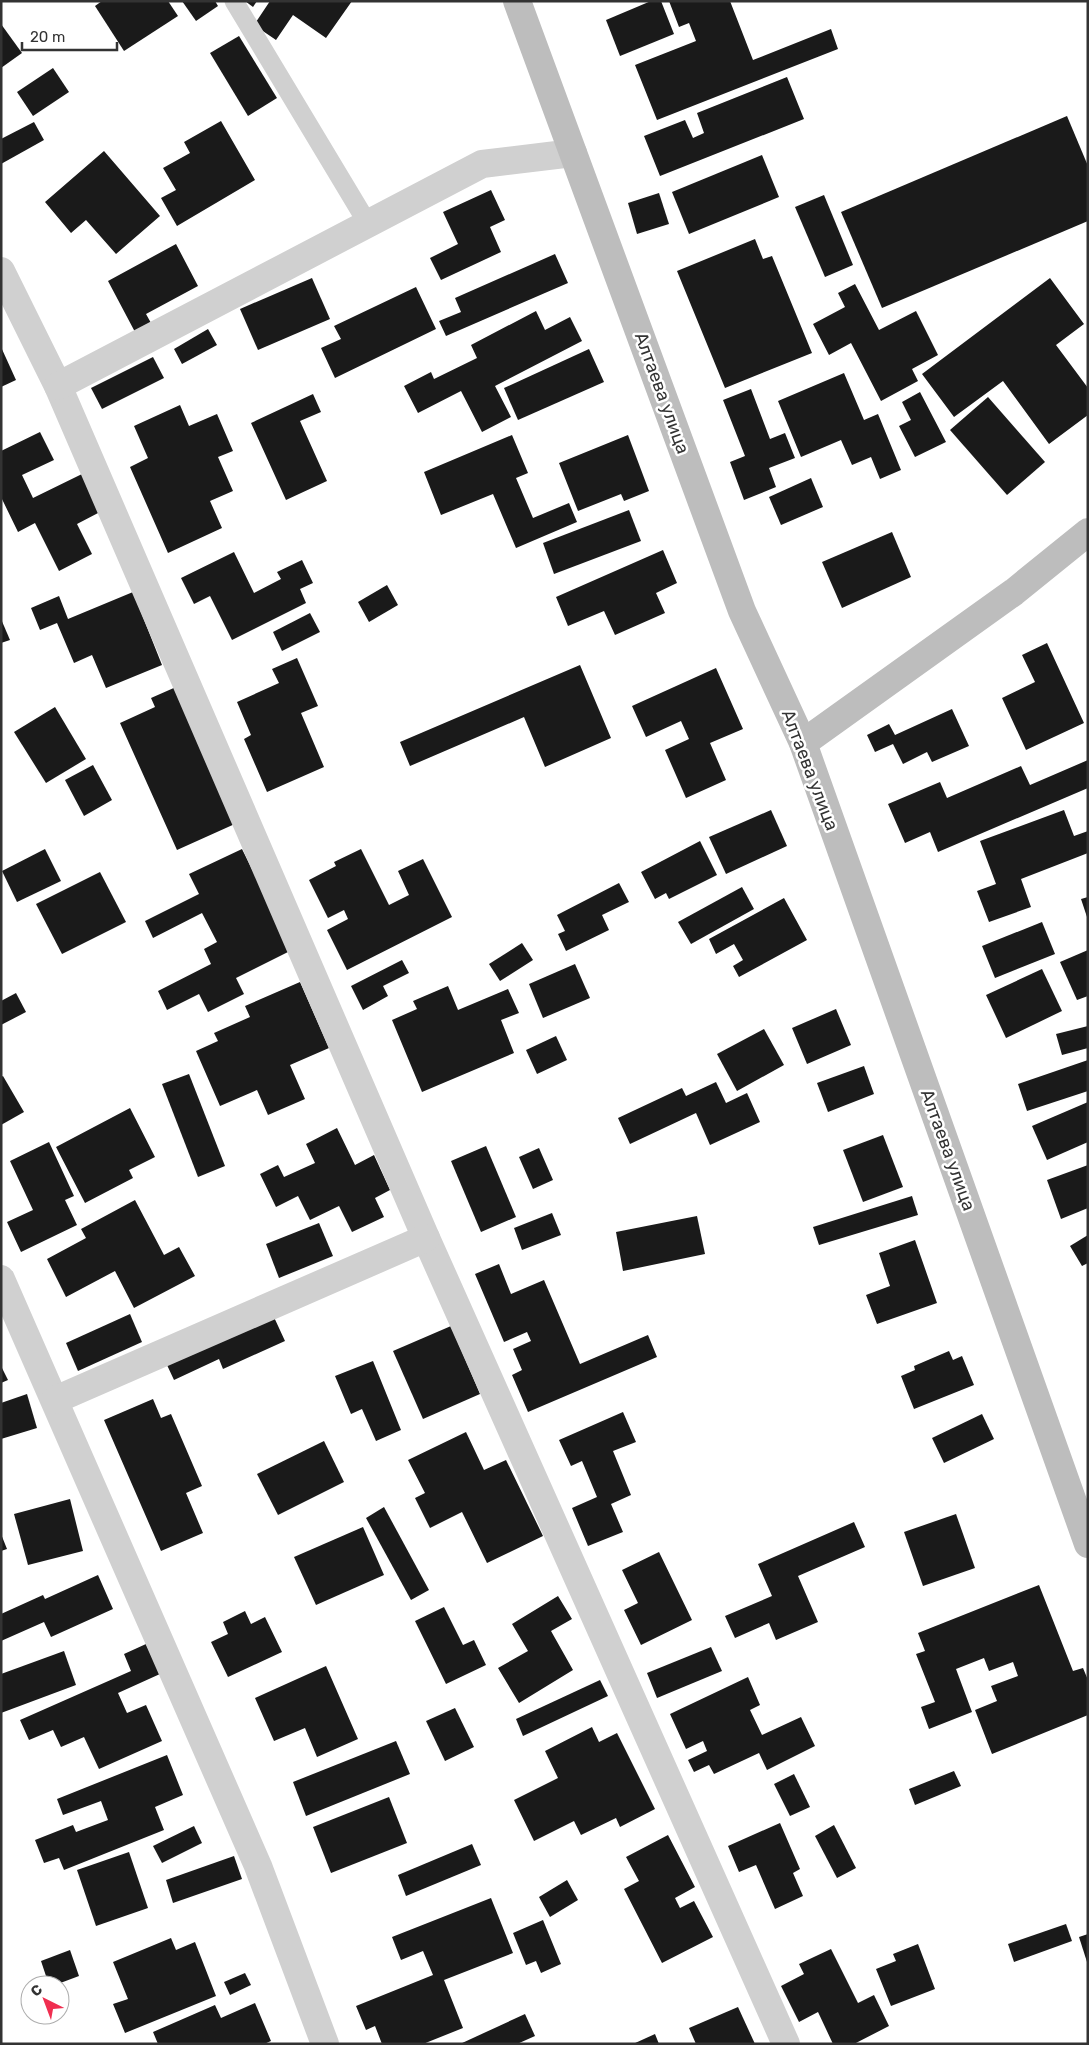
<svg xmlns="http://www.w3.org/2000/svg" width="1089" height="2045" viewBox="0 0 1089 2045" font-family="Rubik,sans-serif">
  <style>
    .building { fill: #1a1a1a }
    .lines { fill: none; stroke-linecap: round; stroke-linejoin: round }
    .lane { stroke: #d0d0d0; stroke-width: 19 }
    .street { stroke: #d0d0d0; stroke-width: 28 }
    .secondary { stroke: #bdbdbd; stroke-width: 28 }
    .labels { text-anchor: middle; dominant-baseline: central; stroke-width: 5; stroke-linejoin: round; paint-order: stroke }
    .street-label { font-size: 18px; fill: #333; stroke: #fff }
  </style>
  <rect width="100%" height="100%" fill="#fff"/>
  <!-- building -->
  <g class="building">
    <polygon points="102,1 168,1 178,16 124,51 95,6"/>
    <polygon points="182,1 215,1 218,6 196,21"/>
    <polygon points="245,1 257,1 253,7"/>
    <polygon points="270,1 352,1 326,38 293,15 276,40 254,25"/>
    <polygon points="651,1 661,1 674,34 620,56 606,20"/>
    <polygon points="669,1 730,1 753,60 831,29 838,49 657,120 635,65 696,41 689,23 679,27"/>
    <polygon points="1,24 22,53 1,68"/>
    <polygon points="239,36 277,98 248,116 210,53"/>
    <polygon points="53,68 69,92 33,116 17,92"/>
    <polygon points="787,77 804,119 660,176 644,136 685,120 693,138 704,133 697,113"/>
    <polygon points="1067,116 1088,166 1088,221 882,308 841,212"/>
    <polygon points="221,121 255,180 177,226 161,198 176,190 163,168 190,153 184,142"/>
    <polygon points="34,122 44,140 1,164 1,139"/>
    <polygon points="104,151 160,216 116,254 86,220 71,233 45,202"/>
    <polygon points="762,155 779,197 689,234 672,192"/>
    <polygon points="491,190 505,220 490,227 501,252 441,280 430,258 458,244 443,212"/>
    <polygon points="659,193 669,224 637,234 628,203"/>
    <polygon points="824,195 853,265 825,277 795,207"/>
    <polygon points="755,239 763,259 772,256 812,353 725,388 677,271"/>
    <polygon points="176,244 198,286 146,314 151,323 135,332 108,281"/>
    <polygon points="555,254 568,283 446,336 439,321 461,312 455,298"/>
    <polygon points="312,278 330,319 258,350 240,309"/>
    <polygon points="1050,278 1084,324 1056,345 1088,388 1088,415 1049,444 1003,381 954,417 922,374"/>
    <polygon points="855,284 879,330 916,311 938,355 912,369 918,381 881,401 851,343 829,355 813,324 845,307 838,293"/>
    <polygon points="416,287 436,329 335,378 321,348 341,339 334,326"/>
    <polygon points="536,311 545,330 570,317 582,341 495,386 511,417 482,432 461,391 418,413 404,386 431,372 434,379 477,358 471,345"/>
    <polygon points="208,329 217,345 182,364 174,349"/>
    <polygon points="1,347 16,380 1,387"/>
    <polygon points="589,349 604,382 518,420 504,388"/>
    <polygon points="153,357 164,378 102,409 91,388"/>
    <polygon points="844,373 864,420 878,414 901,470 880,479 871,457 852,465 841,440 801,457 778,401"/>
    <polygon points="751,389 770,439 785,433 795,458 769,468 776,487 744,500 730,462 745,456 723,400"/>
    <polygon points="920,392 946,442 915,457 899,426 911,420 902,402"/>
    <polygon points="313,394 321,412 300,421 327,481 286,500 251,423"/>
    <polygon points="988,397 1045,462 1007,495 950,430"/>
    <polygon points="180,405 189,426 217,414 233,451 218,457 233,491 210,501 222,528 168,553 130,467 148,458 134,426"/>
    <polygon points="40,432 54,460 22,475 33,498 82,474 100,512 77,524 92,554 59,571 35,523 18,532 1,497 1,451"/>
    <polygon points="512,435 528,473 516,478 533,518 569,503 577,522 516,548 493,494 441,515 424,472"/>
    <polygon points="628,435 649,491 624,501 621,494 578,511 559,463"/>
    <polygon points="811,478 823,507 781,525 769,497"/>
    <polygon points="629,510 641,541 554,574 543,543"/>
    <polygon points="892,532 911,577 842,608 822,562"/>
    <polygon points="663,550 677,583 656,593 665,613 615,635 604,611 568,626 556,597"/>
    <polygon points="234,552 254,593 281,579 277,572 302,560 313,583 300,589 306,603 232,640 210,596 194,604 181,578"/>
    <polygon points="387,585 398,605 369,622 358,602"/>
    <polygon points="133,592 162,665 106,688 92,655 74,663 57,623 40,630 31,608 59,596 68,619"/>
    <polygon points="310,613 320,632 282,651 273,632"/>
    <polygon points="1,619 10,640 1,643"/>
    <polygon points="1047,643 1084,723 1026,750 1002,698 1035,682 1022,655"/>
    <polygon points="297,658 318,706 301,713 324,767 267,792 244,739 251,735 237,702 279,683 272,669"/>
    <polygon points="580,665 611,738 545,767 524,717 410,766 400,742"/>
    <polygon points="716,668 743,729 710,743 726,780 686,798 665,750 689,739 681,721 646,737 632,706"/>
    <polygon points="176,687 237,823 177,850 120,723 155,707 151,698"/>
    <polygon points="55,707 86,759 46,783 14,732"/>
    <polygon points="952,709 969,746 932,762 927,752 903,764 893,744 875,752 867,735 889,724 895,735"/>
    <polygon points="1088,760 1088,788 938,852 930,832 905,843 888,804 940,782 947,798 1021,766 1030,785"/>
    <polygon points="93,765 112,800 84,816 65,780"/>
    <polygon points="771,810 787,846 726,874 709,837"/>
    <polygon points="1064,810 1074,836 1088,831 1088,853 1021,879 1031,907 989,922 977,891 996,884 980,841"/>
    <polygon points="700,841 717,875 669,899 666,893 655,899 641,872"/>
    <polygon points="45,849 61,881 17,902 2,871"/>
    <polygon points="242,849 292,950 236,978 244,994 208,1012 199,994 167,1010 158,991 211,964 204,949 217,942 202,913 153,938 145,921 199,894 189,874"/>
    <polygon points="361,849 389,905 409,895 398,871 423,859 452,917 347,970 327,930 348,919 344,910 328,918 309,880 336,866 334,862"/>
    <polygon points="100,872 126,922 62,954 36,904"/>
    <polygon points="619,883 629,902 602,915 609,930 566,951 558,934 565,931 557,915"/>
    <polygon points="742,887 754,909 691,944 678,922"/>
    <polygon points="1088,897 1088,917 1087,917 1081,899"/>
    <polygon points="784,898 807,940 739,977 733,966 743,960 734,944 716,954 709,939"/>
    <polygon points="1042,922 1055,954 995,978 982,946"/>
    <polygon points="522,943 533,960 500,981 489,964"/>
    <polygon points="1088,950 1088,996 1077,1000 1060,962"/>
    <polygon points="402,960 409,973 383,986 388,996 363,1010 351,986"/>
    <polygon points="575,964 590,998 543,1018 529,984"/>
    <polygon points="1042,969 1062,1011 1006,1038 986,995"/>
    <polygon points="300,982 329,1048 290,1065 305,1099 268,1115 257,1090 220,1106 196,1051 218,1041 214,1033 250,1017 245,1006"/>
    <polygon points="448,986 458,1010 508,989 519,1013 501,1020 514,1053 422,1092 392,1020 417,1009 413,1001"/>
    <polygon points="16,993 26,1012 1,1025 1,1001"/>
    <polygon points="836,1009 851,1045 807,1064 792,1028"/>
    <polygon points="1088,1026 1088,1048 1062,1055 1056,1034"/>
    <polygon points="764,1029 784,1065 737,1091 717,1054"/>
    <polygon points="556,1036 567,1060 537,1074 526,1050"/>
    <polygon points="1088,1060 1088,1091 1027,1111 1018,1084"/>
    <polygon points="864,1066 874,1094 828,1112 817,1083"/>
    <polygon points="189,1074 225,1166 198,1177 162,1084"/>
    <polygon points="3,1076 24,1112 1,1125 1,1077"/>
    <polygon points="716,1082 726,1103 747,1093 760,1122 710,1145 696,1113 630,1144 618,1118 682,1088 686,1096"/>
    <polygon points="1088,1102 1088,1142 1047,1160 1032,1126"/>
    <polygon points="130,1108 155,1157 129,1170 133,1178 85,1203 56,1147"/>
    <polygon points="337,1128 355,1165 374,1155 390,1190 375,1198 384,1217 352,1232 339,1206 310,1220 298,1196 276,1207 260,1174 278,1165 284,1177 315,1163 306,1144"/>
    <polygon points="883,1135 903,1187 863,1202 843,1150"/>
    <polygon points="49,1142 74,1196 65,1200 77,1225 21,1252 7,1222 33,1210 10,1161"/>
    <polygon points="486,1146 516,1217 481,1232 451,1161"/>
    <polygon points="539,1148 553,1180 533,1189 519,1157"/>
    <polygon points="1088,1165 1088,1208 1061,1219 1047,1180"/>
    <polygon points="912,1196 918,1215 819,1245 813,1227"/>
    <polygon points="135,1200 164,1255 179,1247 195,1276 134,1308 115,1271 66,1297 47,1259 86,1238 81,1229"/>
    <polygon points="552,1213 561,1235 522,1250 514,1228"/>
    <polygon points="697,1216 705,1254 623,1271 616,1232"/>
    <polygon points="319,1223 333,1256 279,1278 266,1244"/>
    <polygon points="1088,1235 1088,1263 1082,1266 1070,1246"/>
    <polygon points="915,1240 937,1303 877,1324 866,1295 890,1286 879,1253"/>
    <polygon points="499,1264 511,1294 544,1280 580,1364 648,1335 657,1357 528,1412 512,1375 522,1370 513,1349 531,1341 527,1332 504,1342 475,1274"/>
    <polygon points="130,1314 142,1342 78,1371 66,1343"/>
    <polygon points="273,1315 285,1341 223,1369 219,1359 174,1380 167,1365"/>
    <polygon points="451,1326 480,1394 423,1419 393,1351"/>
    <polygon points="949,1351 953,1360 962,1356 974,1385 914,1409 901,1376 915,1370 914,1366"/>
    <polygon points="373,1361 401,1430 376,1441 362,1409 351,1414 335,1376"/>
    <polygon points="1,1366 8,1380 1,1383"/>
    <polygon points="27,1394 37,1428 1,1439 1,1403"/>
    <polygon points="153,1399 161,1418 171,1414 202,1486 186,1493 203,1533 161,1551 104,1420"/>
    <polygon points="623,1412 636,1442 613,1451 631,1495 611,1504 623,1532 588,1546 572,1508 597,1497 582,1461 571,1466 559,1440"/>
    <polygon points="982,1414 994,1439 944,1463 932,1438"/>
    <polygon points="466,1432 484,1470 506,1460 543,1536 487,1563 462,1512 430,1528 415,1498 425,1493 408,1460"/>
    <polygon points="324,1441 344,1482 278,1515 257,1474"/>
    <polygon points="70,1499 83,1551 28,1565 14,1514"/>
    <polygon points="384,1507 429,1590 411,1600 366,1518"/>
    <polygon points="956,1514 975,1568 923,1586 904,1532"/>
    <polygon points="854,1522 865,1547 798,1576 818,1622 776,1640 769,1623 735,1638 725,1616 772,1596 758,1564"/>
    <polygon points="363,1527 384,1575 316,1605 294,1557"/>
    <polygon points="1,1534 7,1549 1,1551"/>
    <polygon points="659,1552 692,1620 641,1645 624,1610 638,1603 622,1570"/>
    <polygon points="98,1575 113,1609 51,1637 44,1622 1,1641 1,1614 43,1595 45,1599"/>
    <polygon points="1039,1585 1073,1671 1083,1668 1088,1680 1088,1715 992,1754 975,1710 997,1701 991,1686 1018,1676 1013,1662 989,1671 984,1658 956,1669 972,1712 929,1729 921,1707 935,1702 916,1654 925,1651 918,1633"/>
    <polygon points="558,1596 572,1619 551,1631 573,1670 519,1703 498,1668 528,1651 512,1624"/>
    <polygon points="444,1607 463,1645 474,1640 486,1665 446,1684 415,1621"/>
    <polygon points="245,1611 251,1624 265,1617 282,1652 228,1677 211,1642 228,1634 223,1622"/>
    <polygon points="146,1644 160,1674 118,1693 127,1713 146,1705 162,1741 99,1769 84,1737 61,1747 53,1730 29,1740 20,1720 131,1671 124,1654"/>
    <polygon points="711,1647 722,1671 657,1698 647,1673"/>
    <polygon points="64,1651 76,1685 1,1713 1,1674"/>
    <polygon points="326,1666 358,1739 317,1757 305,1728 274,1741 255,1698"/>
    <polygon points="748,1677 760,1705 750,1710 762,1735 801,1717 815,1746 767,1770 759,1753 714,1774 709,1765 694,1772 688,1760 707,1751 703,1741 686,1749 670,1714"/>
    <polygon points="600,1680 608,1696 523,1736 516,1719"/>
    <polygon points="455,1708 474,1747 445,1761 426,1721"/>
    <polygon points="592,1727 599,1742 617,1733 655,1809 620,1827 616,1818 581,1835 574,1821 534,1841 514,1800 558,1778 545,1751"/>
    <polygon points="396,1741 410,1774 306,1816 293,1782"/>
    <polygon points="167,1755 183,1795 155,1807 164,1830 64,1870 59,1858 44,1863 35,1840 73,1825 76,1832 108,1820 101,1801 63,1815 57,1799"/>
    <polygon points="954,1771 961,1786 915,1805 909,1789"/>
    <polygon points="794,1774 810,1807 790,1816 774,1784"/>
    <polygon points="389,1797 407,1843 331,1873 313,1827"/>
    <polygon points="780,1823 800,1869 793,1873 803,1896 775,1909 756,1865 739,1872 728,1846"/>
    <polygon points="834,1825 856,1868 837,1878 815,1836"/>
    <polygon points="194,1826 202,1843 162,1863 153,1846"/>
    <polygon points="668,1835 695,1887 675,1898 680,1908 694,1901 713,1937 662,1963 624,1889 639,1881 626,1857"/>
    <polygon points="472,1844 481,1865 406,1896 398,1875"/>
    <polygon points="129,1852 148,1908 96,1926 77,1870"/>
    <polygon points="234,1856 242,1879 173,1903 166,1880"/>
    <polygon points="567,1880 578,1900 550,1917 539,1897"/>
    <polygon points="491,1898 513,1953 444,1980 463,2028 423,2044 382,2044 375,2026 366,2030 356,2006 433,1975 423,1951 401,1960 392,1937"/>
    <polygon points="543,1920 561,1964 541,1973 536,1961 526,1965 513,1933"/>
    <polygon points="1066,1924 1072,1941 1014,1962 1008,1944"/>
    <polygon points="1088,1934 1088,1962 1087,1962 1079,1937"/>
    <polygon points="171,1938 176,1950 195,1942 216,1996 125,2033 113,2004 128,1999 113,1962"/>
    <polygon points="918,1944 935,1989 891,2006 876,1969 896,1961 893,1954"/>
    <polygon points="831,1949 858,2003 874,1995 889,2026 854,2044 833,2044 818,2012 799,2022 781,1986 804,1974 799,1964"/>
    <polygon points="70,1950 79,1976 55,1985 49,1985 41,1961"/>
    <polygon points="245,1973 251,1985 230,1995 224,1982"/>
    <polygon points="255,2003 271,2041 264,2044 158,2044 153,2032 215,2005 221,2018"/>
    <polygon points="738,2007 755,2044 696,2044 689,2028"/>
    <polygon points="525,2014 535,2036 517,2044 460,2044"/>
    <polygon points="655,2034 659,2044 633,2044"/>
  </g>
  <g class="lines">
    <!-- lane -->
    <polyline class="lane" points="234,1 368,224"/>
    <!-- street -->
    <g class="street">
      <polyline points="1,271 58,386 426,1238 786,2044"/>
      <polyline points="58,386 482,164 573,153"/>
      <polyline points="1,1279 258,1866 325,2044"/>
      <polyline points="55,1400 426,1238"/>
    </g>
    <!-- secondary -->
    <g class="secondary">
      <polyline points="517,1 742,611 803,743 1088,1544"/>
      <polyline points="803,743 1014,592 1088,532"/>
    </g>
  </g>
  <g class="labels">
    <!-- street labels -->
    <g class="street-label">
      <text transform="translate(662 393) rotate(70)">Алтаева улица</text>
      <text transform="translate(810 770) rotate(69)">Алтаева улица</text>
      <text transform="translate(948 1150) rotate(70)">Алтаева улица</text>
    </g>
  </g>
  <!-- border -->
  <rect width="1089" height="2045" fill="none" stroke="#333333" stroke-width="5"/>
  <!-- north arrow -->
  <g transform="translate(45 2000) rotate(318)"><circle r="24" fill="#ffffff" stroke="#adadad"/>
  <path d="M0-4L9 19L0 12L-9 19Z" fill="#f02e50"/>
  <text y="-8" font-size="14" font-weight="bold" text-anchor="middle" fill="#333333">С</text>
  </g>
  <!-- scale -->
  <path d="M22 42v8h95v-8" fill="none" stroke="#333333" stroke-width="2.5"/>
  <text x="30" y="42" font-size="15" fill="#333333" stroke="#ffffff" stroke-width="4" paint-order="stroke">20 m</text>
</svg>
